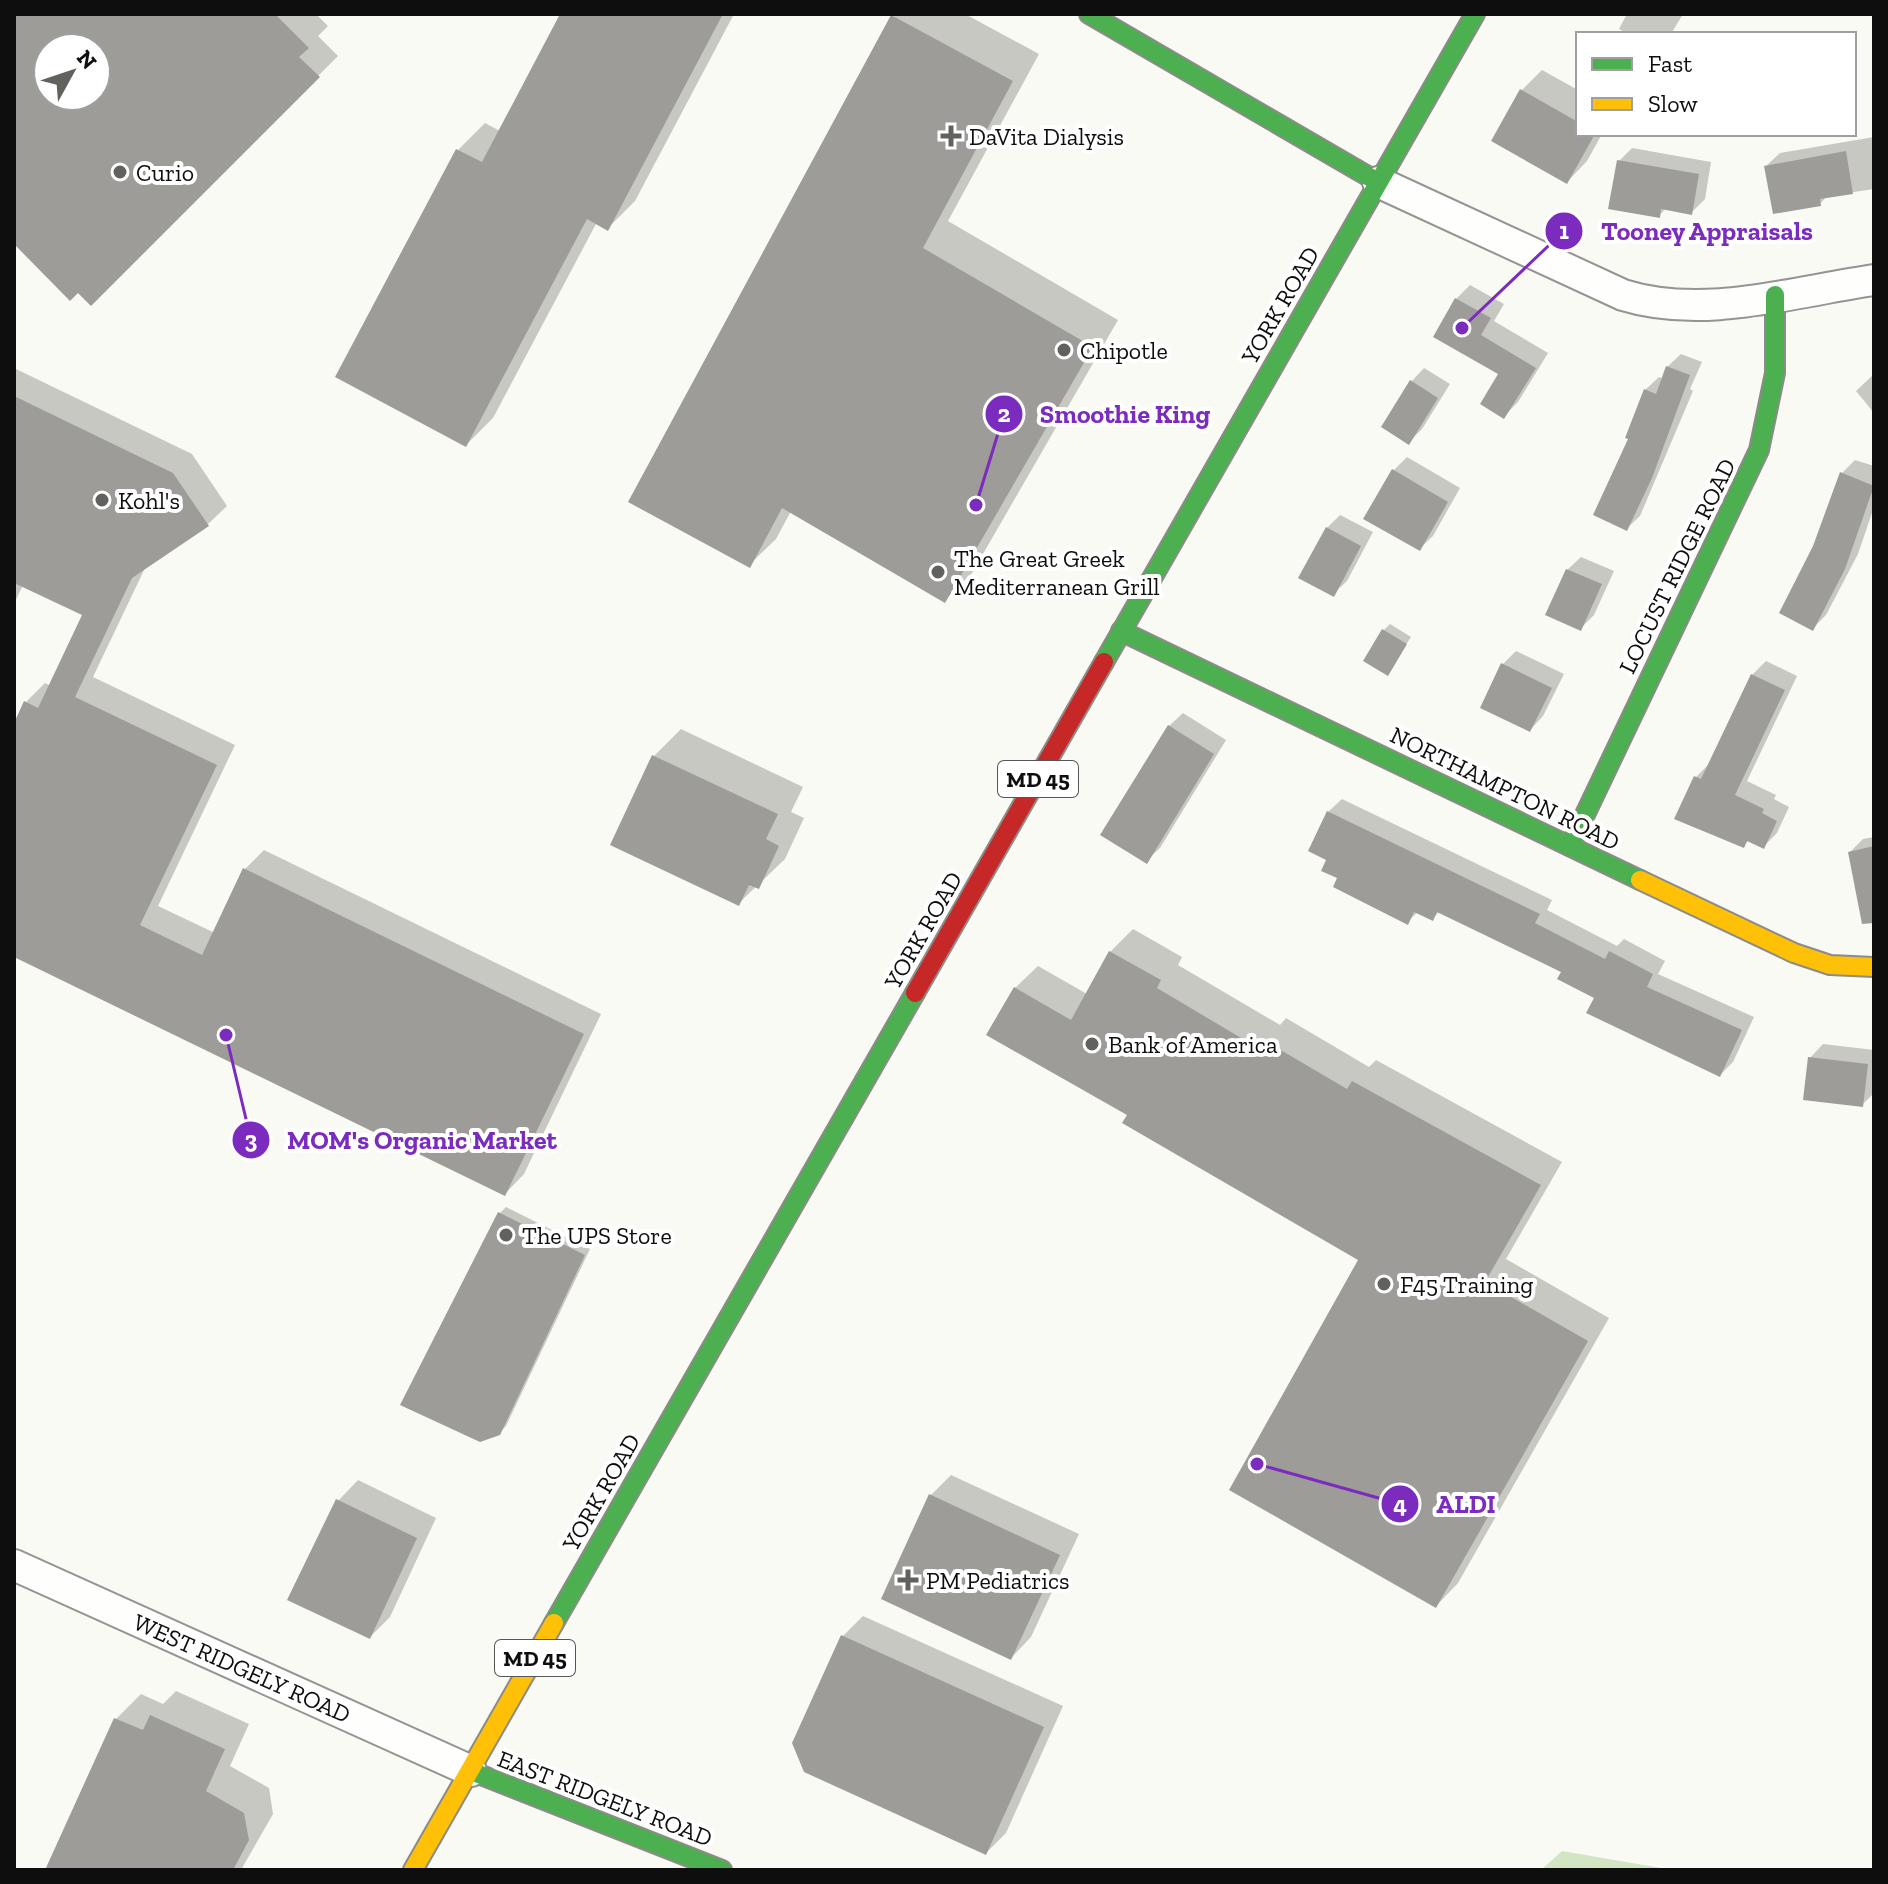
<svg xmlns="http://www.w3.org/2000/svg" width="1888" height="1884" viewBox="0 0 1888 1884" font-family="'Zilla Slab',serif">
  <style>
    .forest { fill: #d3e6c4 }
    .shadow { fill: #0003; fill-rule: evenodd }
    .building { fill: #9e9c99; fill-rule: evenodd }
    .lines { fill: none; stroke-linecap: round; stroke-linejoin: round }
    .street-casing { stroke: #949492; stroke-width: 34 }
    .fast-casing { stroke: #8b8b88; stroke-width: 22 }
    .slow-casing { stroke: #8b8b88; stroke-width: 22 }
    .jam-casing { stroke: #8b8b88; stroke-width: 22 }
    .street { stroke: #fefefd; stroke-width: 30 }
    .fast { stroke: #4caf50; stroke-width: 18 }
    .slow { stroke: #ffc107; stroke-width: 18 }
    .jam { stroke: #c62828; stroke-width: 18 }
    .poi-dot { fill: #61615e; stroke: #fff; stroke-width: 3 }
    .labels { text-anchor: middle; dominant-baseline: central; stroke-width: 8; stroke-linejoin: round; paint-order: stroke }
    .shield { fill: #fff; stroke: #565656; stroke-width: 2 }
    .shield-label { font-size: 22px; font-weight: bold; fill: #0e0e0e }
    .poi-label { font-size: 24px; fill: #0e0e0e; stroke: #fff; text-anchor: start }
    .street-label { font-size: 24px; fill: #0e0e0e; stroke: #fff }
    .leader { fill: none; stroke: #7b2cbf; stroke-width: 3 }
    .callout-dot { fill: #7b2cbf; stroke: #fff; stroke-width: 3 }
    .mark-label { font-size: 24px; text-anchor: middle; font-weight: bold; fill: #fff }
    .callout-label { font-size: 26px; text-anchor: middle; font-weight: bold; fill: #7b2cbf; stroke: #fff; stroke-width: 8; stroke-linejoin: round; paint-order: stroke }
  </style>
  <rect width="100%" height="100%" fill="#fafaf4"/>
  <!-- forest -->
  <polygon class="forest" points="1562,1851 1661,1868 1663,1870 1541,1870"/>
  <!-- shadow -->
  <g class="shadow">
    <path d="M14,14H316L328,26L318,36L338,56L91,303L17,244L14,247ZM48,48H96V96H48Z"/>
    <polygon points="562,14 734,14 635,201 608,228 597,222 493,418 466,445 338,377 458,150 485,123 500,131"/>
    <polygon points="895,14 965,14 1039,54 948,221 1118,320 972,573 945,600 791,511 776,539 749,565"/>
    <polygon points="1627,14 1683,14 1671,34 1628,34 1619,29"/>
    <polygon points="1542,70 1578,90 1578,134 1602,134 1587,161 1567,182 1494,140 1522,90"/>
    <polygon points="1874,137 1874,189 1827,196 1820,204 1766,166 1780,153"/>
    <polygon points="1632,148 1711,162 1705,199 1691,213 1666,208 1659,216 1619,161"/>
    <polygon points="1470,285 1504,304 1494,321 1548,353 1518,402 1504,416 1501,374 1456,299"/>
    <polygon points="1681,354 1702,362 1690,389 1693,391 1640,516 1626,529 1631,438 1645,390 1659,377 1663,379 1667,367"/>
    <polygon points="14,368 192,454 227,506 207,525 146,566 93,677 235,745 158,906 215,933 245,869 264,850 601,1014 524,1174 505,1194 14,953 14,728 26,702 45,683 51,686 84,615 23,585 14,604"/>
    <polygon points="1424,368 1450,384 1422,429 1409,442 1411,382"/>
    <polygon points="1874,374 1874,413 1856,391"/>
    <polygon points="1407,457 1460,488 1433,536 1419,549 1394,470"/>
    <polygon points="1855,460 1874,466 1874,507 1858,554 1826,615 1813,628 1815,547 1842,473"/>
    <polygon points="1340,515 1373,532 1347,581 1333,594 1327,528"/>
    <polygon points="1581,557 1614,571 1594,615 1581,628 1567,570"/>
    <polygon points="1390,624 1411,637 1387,673 1384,630"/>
    <polygon points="1516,651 1564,674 1543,716 1530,730 1503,664"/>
    <polygon points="1766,661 1797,676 1747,781 1776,795 1774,799 1789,807 1777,833 1763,847 1749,840 1743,846 1696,777 1709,764 1752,675"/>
    <polygon points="1183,713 1226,740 1160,848 1146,861 1169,726"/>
    <polygon points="681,729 803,787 791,812 804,818 785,859 739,903 654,756"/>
    <polygon points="1342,799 1552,900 1547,910 1617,946 1624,939 1665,961 1658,974 1754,1017 1733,1062 1720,1075 1563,971 1440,911 1432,919 1418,912 1407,922 1340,877 1329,859 1328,812"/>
    <polygon points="1874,837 1874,884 1850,852 1863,839"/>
    <polygon points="1133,929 1182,957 1178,965 1280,1025 1286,1018 1369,1067 1376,1060 1562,1162 1506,1259 1609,1318 1458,1583 1436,1606 1361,1260 1129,1114 1015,988 1038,966 1087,994 1110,952"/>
    <polygon points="1823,1044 1874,1050 1874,1093 1862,1105 1810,1058"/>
    <polygon points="506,1207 590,1249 506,1426 499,1433 500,1213"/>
    <polygon points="951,1475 1079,1534 1031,1637 1011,1658 931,1495"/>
    <polygon points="358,1480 436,1518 390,1617 370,1637 338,1501"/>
    <polygon points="863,1616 1063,1706 1006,1833 986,1853 795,1743 843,1636"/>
    <polygon points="176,1691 249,1724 230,1766 269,1788 273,1814 241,1870 58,1870 49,1866 116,1719 141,1694 163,1704"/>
  </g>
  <!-- building -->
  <g class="building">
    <path d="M14,14H275L309,48L299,57L320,77L91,306L78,293L70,301L14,244ZM48,48H96V96H48Z"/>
    <polygon points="560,14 723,14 608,231 587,219 466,447 335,377 456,149 482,162"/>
    <polygon points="891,15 1013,81 923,248 1093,347 945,603 782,508 750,568 628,502"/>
    <polygon points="1520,89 1578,122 1578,134 1595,134 1567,184 1491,141"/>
    <polygon points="1846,151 1853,194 1820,199 1821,206 1773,214 1764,166"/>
    <polygon points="1617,160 1699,174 1692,215 1661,209 1660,218 1608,209"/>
    <polygon points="1455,298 1491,318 1481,335 1536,368 1504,419 1480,404 1498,374 1433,337"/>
    <polygon points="1666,366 1690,375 1652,478 1627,531 1593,515 1628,439 1625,438 1644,389 1656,394"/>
    <polygon points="1410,380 1438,398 1409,445 1381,427"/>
    <polygon points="14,396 173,473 209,526 132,578 75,697 217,765 140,925 202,955 243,868 584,1034 505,1196 14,957 14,723 24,701 38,708 82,615 14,583"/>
    <polygon points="1392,469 1448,502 1420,551 1363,519"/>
    <polygon points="1840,472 1874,486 1845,569 1813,631 1779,613 1813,546"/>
    <polygon points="1326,527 1361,546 1334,597 1298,578"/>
    <polygon points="1566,569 1602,584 1581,631 1545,615"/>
    <polygon points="1382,629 1407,644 1388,676 1363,661"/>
    <polygon points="1501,663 1552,688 1530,732 1480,708"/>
    <polygon points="1751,674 1785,690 1735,795 1764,809 1762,813 1777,821 1764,849 1747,841 1744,848 1674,819 1694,776 1701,779"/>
    <polygon points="1168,725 1214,754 1147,864 1100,835"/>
    <polygon points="652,755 778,814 766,839 779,846 759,889 749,885 739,906 610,845"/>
    <polygon points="1327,811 1540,914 1535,923 1605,959 1609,951 1653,974 1647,987 1742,1030 1720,1077 1586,1013 1594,998 1557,979 1561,972 1437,912 1433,921 1414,912 1408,925 1333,887 1337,878 1321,871 1326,860 1308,851"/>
    <polygon points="1874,846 1874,923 1862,924 1848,852"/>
    <polygon points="1109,951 1161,980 1157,988 1258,1048 1262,1039 1347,1089 1352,1081 1541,1185 1485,1282 1588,1341 1436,1608 1229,1490 1358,1260 1122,1123 1127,1115 986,1035 1014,987 1071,1020"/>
    <polygon points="1808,1057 1868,1064 1863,1107 1803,1100"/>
    <polygon points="498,1212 585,1255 500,1435 480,1442 400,1405"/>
    <polygon points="929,1494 1060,1555 1011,1660 881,1599"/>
    <polygon points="336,1499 417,1538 370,1639 287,1600"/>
    <polygon points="841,1635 1044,1727 986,1855 804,1772 792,1743"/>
    <polygon points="150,1715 225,1749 206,1791 244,1813 249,1840 233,1870 45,1870 114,1718 143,1730"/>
  </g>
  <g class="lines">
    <defs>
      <g id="street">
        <path d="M1378,182L1623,295C1703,320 1792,292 1874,280"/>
        <polyline points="14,1565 471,1771"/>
      </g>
      <g id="fast">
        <polyline points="1089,14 1378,182"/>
        <polyline points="1121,631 1640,880"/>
        <polyline points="1104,662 1475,14"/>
        <polyline points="1570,846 1759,450 1775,373 1775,295"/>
        <polyline points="554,1623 915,993"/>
        <polyline points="471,1771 722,1870"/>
      </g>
      <g id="slow">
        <polyline points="1640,880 1794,953 1830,965 1874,967"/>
        <polyline points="413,1870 554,1623"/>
      </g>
      <polyline id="jam" points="915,993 1104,662"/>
    </defs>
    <!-- street casing -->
    <use href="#street" class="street-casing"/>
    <!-- fast casing -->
    <use href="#fast" class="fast-casing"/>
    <!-- slow casing -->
    <use href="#slow" class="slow-casing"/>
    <!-- jam casing -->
    <use href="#jam" class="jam-casing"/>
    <!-- street -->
    <use href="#street" class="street"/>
    <!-- fast -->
    <use href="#fast" class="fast"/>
    <!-- slow -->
    <use href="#slow" class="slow"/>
    <!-- jam -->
    <use href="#jam" class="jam"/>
  </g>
  <!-- markers -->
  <g class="poi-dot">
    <path d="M947 124h8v8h8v8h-8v8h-8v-8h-8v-8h8z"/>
    <circle cx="120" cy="172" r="8"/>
    <circle cx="1064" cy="350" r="8"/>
    <circle cx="102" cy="500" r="8"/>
    <circle cx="938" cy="572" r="8"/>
    <circle cx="1092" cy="1044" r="8"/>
    <circle cx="506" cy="1235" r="8"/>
    <circle cx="1384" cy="1284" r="8"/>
    <path d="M904 1568h8v8h8v8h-8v8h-8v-8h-8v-8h8z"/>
  </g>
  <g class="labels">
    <!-- shield labels -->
    <g class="shield">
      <rect x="998" y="761" width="80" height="36" rx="6"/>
      <rect x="495" y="1640" width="80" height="36" rx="6"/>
    </g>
    <g class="shield-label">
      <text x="1038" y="779">MD 45</text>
      <text x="535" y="1658">MD 45</text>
    </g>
    <!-- poi labels -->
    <g class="poi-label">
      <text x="969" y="136">DaVita Dialysis</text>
      <text x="136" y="172">Curio</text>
      <text x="1080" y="350">Chipotle</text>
      <text x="118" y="500">Kohl's</text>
      <text x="954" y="558">The Great Greek<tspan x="954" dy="28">Mediterranean Grill</tspan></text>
      <text x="1108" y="1044">Bank of America</text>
      <text x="522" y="1235">The UPS Store</text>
      <text x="1400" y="1284">F45 Training</text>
      <text x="926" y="1580">PM Pediatrics</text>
    </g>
    <!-- street labels -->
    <g class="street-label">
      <text transform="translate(1280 305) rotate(-60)">YORK ROAD</text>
      <text transform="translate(1677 566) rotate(-64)">LOCUST RIDGE ROAD</text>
      <text transform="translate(1505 788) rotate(26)">NORTHAMPTON ROAD</text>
      <text transform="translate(923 930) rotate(-60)">YORK ROAD</text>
      <text transform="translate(601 1492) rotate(-60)">YORK ROAD</text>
      <text transform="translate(242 1668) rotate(24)">WEST RIDGELY ROAD</text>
      <text transform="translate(605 1798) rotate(21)">EAST RIDGELY ROAD</text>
    </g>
  </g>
  <!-- callouts -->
  <path class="leader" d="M1462 328L1564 231M976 505L1004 414M226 1035L251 1140M1257 1464L1400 1504"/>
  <g class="callout-dot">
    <circle cx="1462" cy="328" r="8"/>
    <circle cx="976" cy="505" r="8"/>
    <circle cx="226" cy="1035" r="8"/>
    <circle cx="1257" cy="1464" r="8"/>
    <circle cx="1564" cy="231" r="20"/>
    <circle cx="1004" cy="414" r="20"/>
    <circle cx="251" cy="1140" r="20"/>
    <circle cx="1400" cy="1504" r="20"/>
  </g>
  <g class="mark-label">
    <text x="1564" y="239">1</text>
    <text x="1004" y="422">2</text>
    <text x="251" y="1148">3</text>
    <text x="1400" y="1513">4</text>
  </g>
  <g class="callout-label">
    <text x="1707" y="240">Tooney Appraisals</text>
    <text x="1125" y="423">Smoothie King</text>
    <text x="422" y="1149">MOM's Organic Market</text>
    <text x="1466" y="1513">ALDI</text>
  </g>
  <!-- border -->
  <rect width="1888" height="1884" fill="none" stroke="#0e0e0e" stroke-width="32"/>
  <!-- legend -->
  <rect x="1576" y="32" width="280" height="104" fill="#ffffff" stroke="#9f9f9f" stroke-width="2"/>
  <rect x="1592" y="58" width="40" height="12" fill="#4caf50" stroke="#9f9f9f" stroke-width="2"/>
  <text x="1648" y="72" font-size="24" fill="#0e0e0e">Fast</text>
  <rect x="1592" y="98" width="40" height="12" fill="#ffc107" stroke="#9f9f9f" stroke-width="2"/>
  <text x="1648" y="112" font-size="24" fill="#0e0e0e">Slow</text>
  <!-- north arrow -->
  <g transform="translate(72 72) rotate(50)"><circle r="38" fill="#ffffff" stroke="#9f9f9f" stroke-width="2"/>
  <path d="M0-6L14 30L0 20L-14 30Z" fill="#61615e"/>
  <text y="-12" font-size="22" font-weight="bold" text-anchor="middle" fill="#0e0e0e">N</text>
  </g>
</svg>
